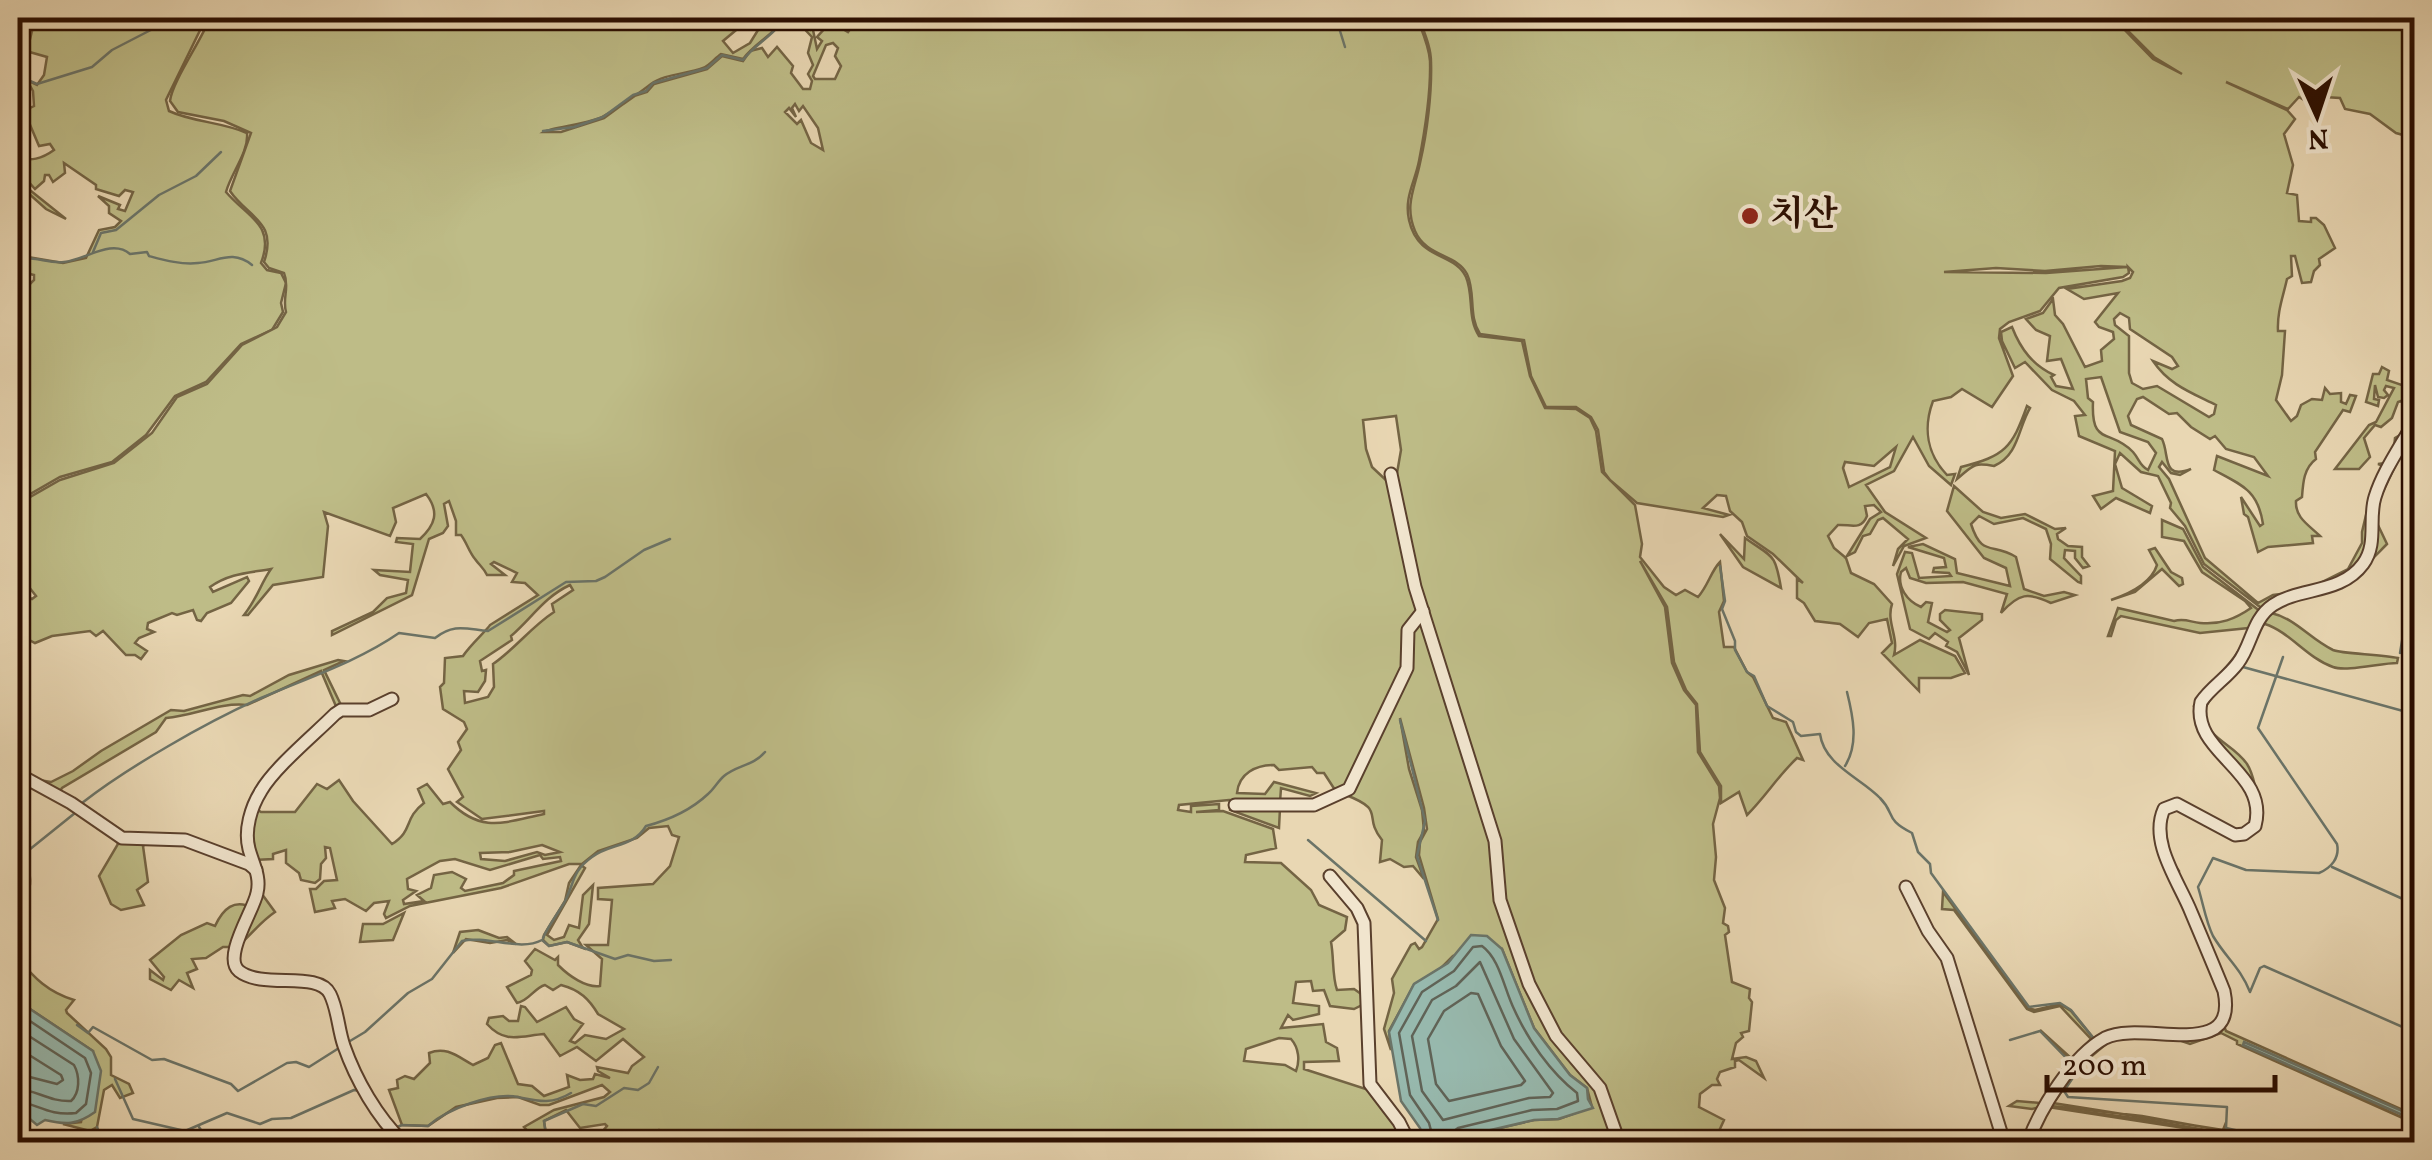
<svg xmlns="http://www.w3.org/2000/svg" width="2432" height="1160" viewBox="0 0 2432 1160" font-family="Vollkorn,'Noto Serif KR',serif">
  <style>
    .green { fill: #bebc87; stroke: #746444; stroke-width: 2.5; fill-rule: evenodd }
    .water { fill: #97b9ae; stroke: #6b7468; stroke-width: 2.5 }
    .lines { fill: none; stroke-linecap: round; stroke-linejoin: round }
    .shore { stroke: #606357; stroke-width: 2.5 }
    .stream { stroke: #6b7468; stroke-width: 2.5 }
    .minor-casing { stroke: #5a402d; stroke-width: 15 }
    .minor { stroke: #f1e5ce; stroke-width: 11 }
    .poi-dot { fill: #8f2418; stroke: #f1e5ce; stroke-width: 4 }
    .labels { text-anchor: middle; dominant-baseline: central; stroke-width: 8; stroke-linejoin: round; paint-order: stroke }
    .poi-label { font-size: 35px; font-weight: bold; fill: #2a0d00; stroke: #f1e5ce; text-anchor: start }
  </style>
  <rect width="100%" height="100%" fill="#e9d7b3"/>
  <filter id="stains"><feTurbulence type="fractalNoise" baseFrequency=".002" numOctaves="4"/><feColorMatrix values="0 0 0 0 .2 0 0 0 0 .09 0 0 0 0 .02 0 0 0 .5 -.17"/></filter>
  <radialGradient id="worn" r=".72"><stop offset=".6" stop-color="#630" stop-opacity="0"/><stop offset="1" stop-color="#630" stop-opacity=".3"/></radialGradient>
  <!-- green -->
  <g class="green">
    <path d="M27,18H206L166,100L169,111C192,122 222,122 247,133C249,152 231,173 226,192C247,217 276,224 261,263L267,270L281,273L286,283L281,303L283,312L272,330L241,344L206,382L175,396L146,435L112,462L60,477L18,501V306L23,291L34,280V275L18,271V261L28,257L63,263L86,258L99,230L115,227L121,221L109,213V206L98,196L120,205L118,209L125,211L133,192L125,190L119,196L96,189V185L64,163L65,173L53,182L49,175H45L44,181L35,189L26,179L21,183L66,219L46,209L18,184V156C29,163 43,158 54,150L50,144L39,146L28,120L30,108L34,106L33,91L18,64L22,65L29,81L37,85L44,75L47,57L19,49V44L30,39L32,31Z"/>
    <path d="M210,18H769L747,21L723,41L733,53L750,43L758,30L777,24V18H784C775,34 755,43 743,59L721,54C715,58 709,66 703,68C687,74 664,74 651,84C642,91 610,114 600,118C583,125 553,127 544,132H561L604,118L634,96L647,92L654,84L707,69L722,56L743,61L750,51L762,48L768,57L777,47L793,66L791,73L803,89H810L812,81L808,74L813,65L808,53L812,37L794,18H799L809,28L807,18H817L813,30L817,49L822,41L817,37C828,25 833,18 850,18L843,29L848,32L856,21L852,18H1336L1338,20L1337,18H1417C1422,31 1429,46 1430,61C1431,93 1425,130 1419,161C1415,182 1404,197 1409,220C1418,261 1455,252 1466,277C1474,296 1467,318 1479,336L1522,341L1530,376L1545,408L1576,409L1590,418L1596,431L1602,472L1635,505L1642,544L1640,557L1664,587L1676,595L1685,590L1698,597C1708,586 1711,571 1720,562L1724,601L1719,612L1724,647H1734L1747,672L1753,677L1773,718L1786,722L1803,760L1797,758C1777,777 1766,796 1747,815L1739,792L1721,803V786L1700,752L1697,704L1686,690L1674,662L1667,607L1640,561L1665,607L1672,663L1684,690L1696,705L1698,752L1719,786L1720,798L1713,824L1716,857L1714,880L1725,908L1723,923L1728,926L1729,932L1725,935L1732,982L1750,989L1749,998L1752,1002L1749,1031L1741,1033L1743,1037L1736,1043L1732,1059L1746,1057L1756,1061L1764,1078L1739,1060L1735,1061V1067L1720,1072L1717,1079L1720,1085H1712L1700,1094L1699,1107L1724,1120L1714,1142H1620L1633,1130L1618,1139L1609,1106L1557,1035L1506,917L1497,850L1416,586L1396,479L1401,450L1396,416L1363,420L1366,449L1372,467L1388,482L1418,606L1407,655L1349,786L1337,793L1324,773H1317L1312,767L1279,770L1274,765C1256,765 1239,773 1237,793L1265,794L1274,782L1316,793L1310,796L1281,788L1280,802L1229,800L1179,805L1178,810L1191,812V806L1219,804V810L1196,812L1223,811L1273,829L1276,848L1246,855L1245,862L1281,863L1311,890L1319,905L1347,917L1345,930L1331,942C1334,957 1332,976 1337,990L1354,989L1364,996V1004L1354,1009L1330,1006L1324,990L1313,991L1311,981L1296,982L1293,1003L1319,1006V1014L1293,1020L1288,1015L1281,1028L1323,1024L1326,1042L1337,1048L1339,1061L1304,1062V1069L1369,1090L1407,1142H665L668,1135L659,1130L640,1142H531L532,1136L524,1127L554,1110L604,1097L610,1092L602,1085L549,1105H540L518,1097L497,1098L456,1107L428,1126L402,1125L389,1090L398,1088L397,1080L405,1076L414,1079L430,1063L429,1053C446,1046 457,1056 473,1065L488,1058L495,1045L501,1043L518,1084L532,1086L544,1096L569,1087L567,1075L580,1080L593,1079L595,1074L610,1078L598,1071L597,1067L628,1073L632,1066L644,1057L623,1039L596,1061L577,1047L560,1056L544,1034C520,1036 505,1044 487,1024L489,1018L503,1016L509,1021H518L521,1006L525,1007L537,1022L566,1007L574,1019L583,1024L570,1041L575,1043L585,1035L606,1039L624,1029L598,1014C589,999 580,990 561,985L553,990L545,985C534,988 529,1001 517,1003L507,987L531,975L532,970L525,961L535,949L555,960L558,957V965C569,976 586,988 600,986L602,959L586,945H608L612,900L598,899V888L653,884L670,866L679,837L672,835L668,826L649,828L637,838L598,851L582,864H569L501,888L410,906L386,918L384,914L389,901L374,903L366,911L345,899L332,901L335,908L315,912L310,889H316L324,881L337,880L330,848L325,847L326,858L321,864L320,879L315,883L301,880L299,873L286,863V850L273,854V859L254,860L249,828L258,810L261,812H295L317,784L327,789L339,780L353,801L392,844C414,830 403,819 424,803L418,789L427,784L443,804L450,802C482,834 505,822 544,814V811L482,819L457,802L463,797L448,769L461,750L458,742L467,729L464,722L443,709L440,687L444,683L445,658L463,656C470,645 488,629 490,625L538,595L525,583L512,582L517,573L494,562L491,564L505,575H487C483,567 480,566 475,559C469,552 467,543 461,535H456V521L449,501L444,504L448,526L443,533L429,539L412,595L332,635V631L373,612L387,598L406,593L408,580L380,575L374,570L410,572L413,544L396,542L397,538L420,539C435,525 440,512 426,494L393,508L396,522L390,536L324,512L328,526L323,577L273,585L248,615H244C257,599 261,583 271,569C249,573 230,573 210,587L213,592L247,577L249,581L231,603L207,613L201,621L197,620L193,610L177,615L172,613L148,623L147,629L154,632L139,638L135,643L147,651L141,659L135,655H126L103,631L96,636L90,631L52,636L35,643L18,634C18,621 17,607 25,596L32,599L36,596L29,587L18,584V504L60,480L114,463L152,433L177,397L207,384L242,345L277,327L286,312C282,298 290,287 284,273L269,268L264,262C278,221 248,218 230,191L251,133L224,121L178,112L170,101C172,82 201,41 210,18ZM833,43L838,48L835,56L841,66L835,79H815L813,76L826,45ZM795,104L799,111L803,106L818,128L823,150L811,143L801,120L797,124L785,112L789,108L796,117L792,108ZM570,585L573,590L552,604L554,612C531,627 515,649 493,664L494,687L488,697L465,703L464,691L478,692L485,681L486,670L482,671L480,661L512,640L511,636C532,618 544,597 570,585ZM542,845L560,852L545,855L537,852L505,861L481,859L480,853L510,852ZM540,855L543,859L560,857L561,861L514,871V875L503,883L465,891L461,888L466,879L452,872L434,875L431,888L417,895L424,901L404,904L403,900L416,891L408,889L407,879L440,861L455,859L490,870ZM1279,1038L1291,1039C1299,1048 1300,1061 1296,1071L1285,1065L1244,1061L1246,1049ZM566,1110L580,1128L605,1124L607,1126C595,1144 567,1140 547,1142L544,1121Z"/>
    <path d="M1419,18H2113L2153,59L2182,74L2154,57L2115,18H2414V138L2396,133L2370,114L2345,109L2340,98L2324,97L2317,103L2308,97L2304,100L2299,97L2288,109L2226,82L2287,110L2295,119L2284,134L2293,165L2287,193L2297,195L2299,221L2311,222V218H2316L2324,225L2335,248L2319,259L2320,265L2314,271L2311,282L2302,283L2295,256H2291L2292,276L2287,279C2283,297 2277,312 2278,331H2285L2282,375L2276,400L2291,421L2297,416L2301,405L2312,399L2322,400L2325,388L2330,394L2341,393V402L2346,404L2350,395L2356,396L2350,412L2343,410L2315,452L2316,459C2304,468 2303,482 2302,497L2296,501C2295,518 2309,525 2320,536H2312L2313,543L2268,547L2258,552L2248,517L2244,514L2241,497L2260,526L2263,524C2258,491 2244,486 2214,470L2217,456L2268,476L2254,457L2226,449L2215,436L2210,439L2191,427L2177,413L2169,414L2143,397L2137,399L2128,416L2131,425L2162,439C2170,455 2161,480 2191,469L2180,475L2171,473L2162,462L2159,467L2169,479L2205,558L2258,603L2273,595L2304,591L2348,569L2362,543V532L2371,494L2384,466L2378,464L2385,463L2394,448L2395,438L2400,435L2414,410V419L2375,489L2365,550L2352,572L2264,610L2204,564L2185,526L2170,508L2171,503L2158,476L2141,472L2120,453L2115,464L2122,488L2152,506L2150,513L2116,498L2101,509L2093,496L2113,491L2115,451L2079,436L2075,416L2085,415L2074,401L2052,390L2025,362L2015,368L2002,341L2001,332L2012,327C2021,350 2033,365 2054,375L2051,377L2056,386L2073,389L2061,359L2047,361L2050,336L2036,330L2026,319L2043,313L2053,299L2055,315L2063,324L2085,367L2102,361L2101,350L2114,339L2113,332L2099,327L2095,322L2118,293L2084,299L2067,289L2122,281L2130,278L2133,272L2128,267L2129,273L2123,277L2059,288L2040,311L2009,322L2000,329L1999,338L2013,376L1992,407L1962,389L1951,397L1933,401C1923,428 1927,454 1947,475L1955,474L1951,485L1929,466L1913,437L1894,471L1866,485L1885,512L1926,538L1904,546L1893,566L1898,549L1908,539L1883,518L1878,520L1870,534L1863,536L1855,552L1847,556L1870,519L1881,512L1874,505L1865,506L1867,516C1861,531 1850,524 1838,525L1828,536L1834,548L1846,558L1851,573L1874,584L1892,604C1886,622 1899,637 1894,655L1920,640L1955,656L1965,673L1951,678H1919V691L1882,653L1892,643L1887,619L1869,623L1858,637L1840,624L1815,621L1804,603L1797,598V579L1803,583L1773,554L1747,536L1742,522L1730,511L1726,496L1717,495L1703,508L1729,515L1723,517L1637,503L1610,480L1604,472L1598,430L1591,417L1576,407H1546L1531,376L1524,340L1480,334C1468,316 1476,293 1467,274C1457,254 1426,257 1415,231C1404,205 1415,188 1420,163C1427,133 1432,93 1431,62C1431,47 1424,32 1419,18ZM2101,266L2127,267L2046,273L1944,272L1996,268L2045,271ZM2120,313L2129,318L2130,329L2172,357L2178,366L2172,369L2153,361C2169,385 2192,393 2216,405L2214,414L2209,417L2157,386L2143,389L2132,383L2129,373V336L2115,325L2114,319ZM2101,377L2120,432L2148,442L2156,453L2148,470C2139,465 2140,460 2133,452C2110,428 2091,447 2093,402L2088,398L2086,379ZM1896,447L1890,467L1849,487L1843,468L1845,462L1874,466Z"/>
    <polygon points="2382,367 2389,371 2387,380 2402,385 2414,398 2414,409 2411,404 2405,406 2401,401 2398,402 2392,418 2381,427 2375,425 2364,438 2370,457 2359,469 2335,469 2369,425 2376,422 2394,388 2386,386 2384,390 2388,395 2384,398 2378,397 2375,385 2374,399 2379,400 2378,406 2366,402 2373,374 2379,374"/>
    <path d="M2027,406L2030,408C2018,428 2019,455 1994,466C1972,462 1973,466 1957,479L1961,467C2005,456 2012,448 2027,406Z"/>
    <path d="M2414,426L2378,502L2377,523L2387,544C2369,562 2355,578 2331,590C2311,599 2288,597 2271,613C2295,618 2310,639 2333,650C2342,654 2382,654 2398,658L2397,663C2381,663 2346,672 2333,667C2307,658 2290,632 2265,624L2260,626L2246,659L2216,689L2203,712C2207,740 2233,743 2247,764C2253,773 2254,783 2257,794C2262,818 2266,835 2236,839L2177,808L2167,812C2160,831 2167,857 2179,871L2178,876L2226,983L2230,1008L2224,1026L2226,1031L2414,1115L2243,1044L2414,1123L2237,1044V1041L2221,1033L2190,1044L2170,1037L2112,1039L2081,1065L2053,1103L2223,1130L2225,1125L2226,1129C2246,1135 2266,1136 2286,1142L2142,1116L2051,1106L2048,1102C2064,1082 2083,1051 2106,1040C2145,1021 2241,1065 2226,990C2214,964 2203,937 2192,910C2183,885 2146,830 2170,808L2183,807L2235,836H2245L2256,826C2270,771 2190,747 2202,707C2207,690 2226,679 2237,666C2254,647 2253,617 2279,604C2306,589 2340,593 2363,568C2378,550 2372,529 2374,508C2377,480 2401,450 2414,426Z"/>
    <path d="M1954,486L1983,512L2001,518L2025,514L2055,529L2066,528L2057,534L2058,539L2068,546L2082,547V557L2089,566L2083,568L2075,558V551L2065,550L2064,558L2081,576V583L2078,582L2050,559L2051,544L2046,529L2023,518L1994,524L1979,516L1971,524C1982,558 1992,542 2016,557L2024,589L2044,596L2064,592L2075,595L2051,603C2028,592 2019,593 2001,613L2007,594L1963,582L1926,583L1910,578L1906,568L1901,572C1897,587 1907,601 1921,607L1926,602L1932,603L1928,622L1947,632L1950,630L1940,620V614L1945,610L1982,614V620L1959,638L1969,675L1957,652L1946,646L1948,642L1935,633L1929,639L1910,629L1897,574L1905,552L1912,553L1919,578L1951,576L1949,573L1933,572L1934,568L1946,567L1944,558L1908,547L1923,544L1955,559L1957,573L2010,586L2006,568L1984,558L1947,511Z"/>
    <path d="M2162,520L2183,529L2203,567L2261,612L2240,657L2205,694L2196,708L2194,706C2213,676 2237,665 2249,628L2200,633L2121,616L2116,620L2111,636H2108L2118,608L2174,621C2185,618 2190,622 2200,623C2220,625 2235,619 2251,608L2245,601L2202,572L2184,541L2162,537Z"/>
    <path d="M1720,534L1744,559L1745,538C1773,558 1775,552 1781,588L1743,567Z"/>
    <path d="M2155,548L2171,572L2182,578L2183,584L2179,586L2162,569L2135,592L2111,600C2129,594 2151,584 2157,565L2149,550Z"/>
    <path d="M1421,622L1490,831L1493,876L1526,982L1591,1079L1617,1142H1439L1534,1120L1559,1119L1592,1107L1587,1088L1570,1075L1534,1028L1502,949L1453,956L1441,968L1414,985L1389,1031L1391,1050L1384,1029L1394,993L1392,979L1411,945L1415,943L1419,949L1422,947L1438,919L1419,855L1420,842L1427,829L1424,808L1400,718L1409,769L1422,810L1424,831L1418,842L1416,857L1424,879L1413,866L1404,867L1390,859L1380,862L1382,840C1362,815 1387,811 1346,795L1408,672L1410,634Z"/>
    <path d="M338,660L344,661L324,670L341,705L338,711L321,671L247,705C219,702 194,716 166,718L156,732L62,788L58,795L33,779L51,782L73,771L101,751L171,710L184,711L243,695L250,696L289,675Z"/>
    <polygon points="1230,807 1280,808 1279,828 1230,810"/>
    <polygon points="114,835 147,843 143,846 148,882 137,890 144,905 121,910 111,904 99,876 118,844"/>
    <path d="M18,855C37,872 31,896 18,915Z"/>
    <polygon points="581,865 585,868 547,935 554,940 564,937 569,925 579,928 583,895 593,885 589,924 578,940 583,948 567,942 549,946 543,940 544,935 565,901 569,883"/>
    <path d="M259,890L275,912C260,922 250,936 237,947H223L206,958L192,959L197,969L187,973L193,988L179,980L171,990L150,979V970L163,980L164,977L150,960L181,935L207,923L215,926C223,909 234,898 253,908Z"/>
    <path d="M1943,892L2028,1008L2035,1010L2060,1004L2071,1011L2095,1040C2129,1012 2183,1047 2218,1022C2231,994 2207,961 2196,936L2194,927C2203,948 2215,969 2222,991C2244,1055 2140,1023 2109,1035C2080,1046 2059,1084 2040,1107L2032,1109L2009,1106L2017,1101L2040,1103L2074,1065L2040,1030L2072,1059L2091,1039L2060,1006L2034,1012L2027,1009L1954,910L1942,909Z"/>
    <polygon points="404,913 393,940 360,942 363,924 383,924"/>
    <polygon points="478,930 499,938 507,937 516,944 507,940 490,943 466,939 453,953 460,932"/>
    <path d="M18,958C34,978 48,992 74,1000L66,1010L67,1013L106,1049L111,1057V1075L129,1084L133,1093L120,1098L112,1085L104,1090L97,1127L90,1131L63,1124L81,1122L93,1051L18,1001Z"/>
    <polygon points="2048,1107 2142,1119 2275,1142"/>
  </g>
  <!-- water -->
  <g class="water">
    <polygon points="1471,935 1487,936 1502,949 1534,1028 1570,1075 1587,1088 1588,1099 1593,1108 1558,1119 1534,1120 1439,1142 1425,1142 1420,1128 1401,1101 1389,1032 1414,984 1448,963"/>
    <path d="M18,1001L93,1051L101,1071L95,1112C77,1125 66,1125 45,1120L37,1125L18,1109Z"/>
    <polygon points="2244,1042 2414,1116 2414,1120 2243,1045"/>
  </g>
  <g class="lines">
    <!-- shore -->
    <g class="shore">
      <polygon points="1480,962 1514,1039 1553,1093 1550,1097 1529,1098 1443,1120 1422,1091 1412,1036 1432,1000 1456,986"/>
      <polygon points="1471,993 1478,994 1501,1046 1525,1081 1521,1085 1449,1101 1436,1084 1428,1039 1444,1011"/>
      <path d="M18,1013L85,1058L91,1073L86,1104L76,1113C49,1116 39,1105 18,1101"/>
      <path d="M18,1029L74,1065C80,1076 80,1093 71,1101C50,1102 36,1090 18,1089"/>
      <polyline points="18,1048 61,1075 63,1080 57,1084 18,1074"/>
      <path d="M1434,1142L1429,1123L1410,1095L1399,1033L1422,992L1454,971L1473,947L1482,946C1500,959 1504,989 1514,1009C1528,1040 1550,1072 1577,1093L1578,1101L1557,1109L1532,1110L1458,1128L1450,1134L1449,1142"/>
    </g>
    <!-- stream -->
    <g class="stream">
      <polyline points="1336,18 1345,47"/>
      <polyline points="18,63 23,65 30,81 37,84 92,67 112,50 174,18"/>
      <path d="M543,131L574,127L603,117L633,95L646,91L653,83L707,68L722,55L743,60C755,44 775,35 784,18"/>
      <polyline points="93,252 101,233 116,230 159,195 196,176 221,152"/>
      <path d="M18,260C34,255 47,264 64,262C85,260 112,238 130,254L147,252L149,256C164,260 182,265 198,263C218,262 232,249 252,265"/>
      <path d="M1720,566L1725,601L1722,609L1735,641V650L1747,672L1754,676L1767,706L1793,722L1796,732L1801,736L1820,734C1824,765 1861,778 1880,798C1896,814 1884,819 1912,833L1918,852L1930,864L1931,873L2029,1007L2060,1003L2071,1010L2095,1040"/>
      <polyline points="2400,653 2414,569"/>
      <path d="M2283,657L2258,728L2337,844C2340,858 2331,868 2319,873L2246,870L2213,858L2198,887C2203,903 2206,922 2213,936C2226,958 2240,967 2250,992L2260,968L2264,966L2414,1032"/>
      <polyline points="2243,667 2414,714"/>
      <polyline points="1400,720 1425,821 1417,856 1438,920"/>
      <path d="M1845,766C1859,744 1853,716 1847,692"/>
      <path d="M82,803C128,767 207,722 261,698C307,678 357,662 399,633L435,638C454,623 466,629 488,631L566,582L596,581L605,577L644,550L670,539"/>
      <polyline points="1308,840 1426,941"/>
      <polyline points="19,858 75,813"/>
      <polyline points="2332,867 2414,904"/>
      <path d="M543,938C548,926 557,915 564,903C575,883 571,872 592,857C610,843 633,848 646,826C669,820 690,811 708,794C714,789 718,781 724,776C737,765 753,766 765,752"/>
      <polyline points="77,1025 88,1033 93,1027 152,1060 164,1059 231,1084 238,1091 287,1063 296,1062 309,1067 339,1048"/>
      <polyline points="2010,1040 2040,1031 2070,1062"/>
      <path d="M350,1041L365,1032L408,993L432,979L462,941C487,935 520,952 542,940L549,946L567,942L615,959L628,955L654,961L671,960"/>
      <polyline points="2078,1070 2064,1091 2068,1097 2227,1107 2226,1128 2288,1142"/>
      <polyline points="115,1079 133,1119 185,1131 227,1113 260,1124 272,1119 291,1118 354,1090 359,1091"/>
      <polyline points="97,1127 103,1142"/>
      <polyline points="199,1127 209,1142"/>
      <path d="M395,1128L402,1125L428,1126C447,1109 492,1092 518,1097C538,1101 551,1105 571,1093"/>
      <polyline points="542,1142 547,1141 544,1121 583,1104 596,1106 624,1088 638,1090 649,1083 658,1067"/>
      <polyline points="2108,1142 2121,1139 2143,1142"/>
      <polyline points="2237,1142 2242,1139 2262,1142"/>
    </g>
    <defs>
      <g id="minor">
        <polyline points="1391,474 1415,587 1495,841 1500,900 1529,984 1556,1036 1600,1088 1619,1142"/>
        <path d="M392,699L369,710H341L335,714C314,735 275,767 261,791C251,807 244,830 249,849C253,864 261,877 257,893C254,910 222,957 239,971C263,990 318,970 330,994C338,1010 338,1029 344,1046C356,1080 377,1117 403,1142"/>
        <polyline points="18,774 71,803 122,838 185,840 249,864 256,870"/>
        <polyline points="1235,805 1314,805 1349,789 1407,668 1408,630 1423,611"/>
        <polyline points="1330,876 1357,908 1364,923 1370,1084 1399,1122 1409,1142"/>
        <polyline points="1906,887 1928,931 1947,958 2004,1142"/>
        <path d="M2028,1142C2040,1109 2072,1056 2105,1038C2143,1019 2239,1064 2224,991C2213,964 2202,938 2191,912C2179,882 2149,842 2164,809L2177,804L2235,835L2244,834L2255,826C2270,771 2190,753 2201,702C2211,687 2227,678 2238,663C2252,645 2252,619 2273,605C2300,587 2341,594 2363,564C2378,544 2368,519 2375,497C2383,471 2401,446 2414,422"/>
      </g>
    </defs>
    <!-- minor casing -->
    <use href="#minor" class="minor-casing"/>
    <!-- minor -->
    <use href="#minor" class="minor"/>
  </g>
  <!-- markers -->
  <circle class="poi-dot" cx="1750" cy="216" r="10"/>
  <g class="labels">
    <!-- poi labels -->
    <g class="poi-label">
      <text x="1770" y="216">치산</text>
    </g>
  </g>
  <!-- margin -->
  <rect width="2432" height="1160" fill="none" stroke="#e9d7b3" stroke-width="60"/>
  <rect x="20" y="20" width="2392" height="1120" fill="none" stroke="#2a0d00" stroke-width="5"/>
  <rect x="30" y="30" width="2372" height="1100" fill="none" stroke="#2a0d00" stroke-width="2.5"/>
  <!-- north arrow -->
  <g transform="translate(2317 115) rotate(177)" stroke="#f1e5ce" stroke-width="8" paint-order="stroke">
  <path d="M0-8L18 38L0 25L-18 38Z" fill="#2a0d00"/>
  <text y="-15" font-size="28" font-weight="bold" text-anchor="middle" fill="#2a0d00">N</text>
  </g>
  <!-- scale -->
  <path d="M2047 1075v15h228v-15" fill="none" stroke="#2a0d00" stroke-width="5"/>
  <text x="2062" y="1075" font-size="30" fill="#2a0d00" stroke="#f1e5ce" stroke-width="8" paint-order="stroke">200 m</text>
  <rect width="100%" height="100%" filter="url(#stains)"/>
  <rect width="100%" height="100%" fill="url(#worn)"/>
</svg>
